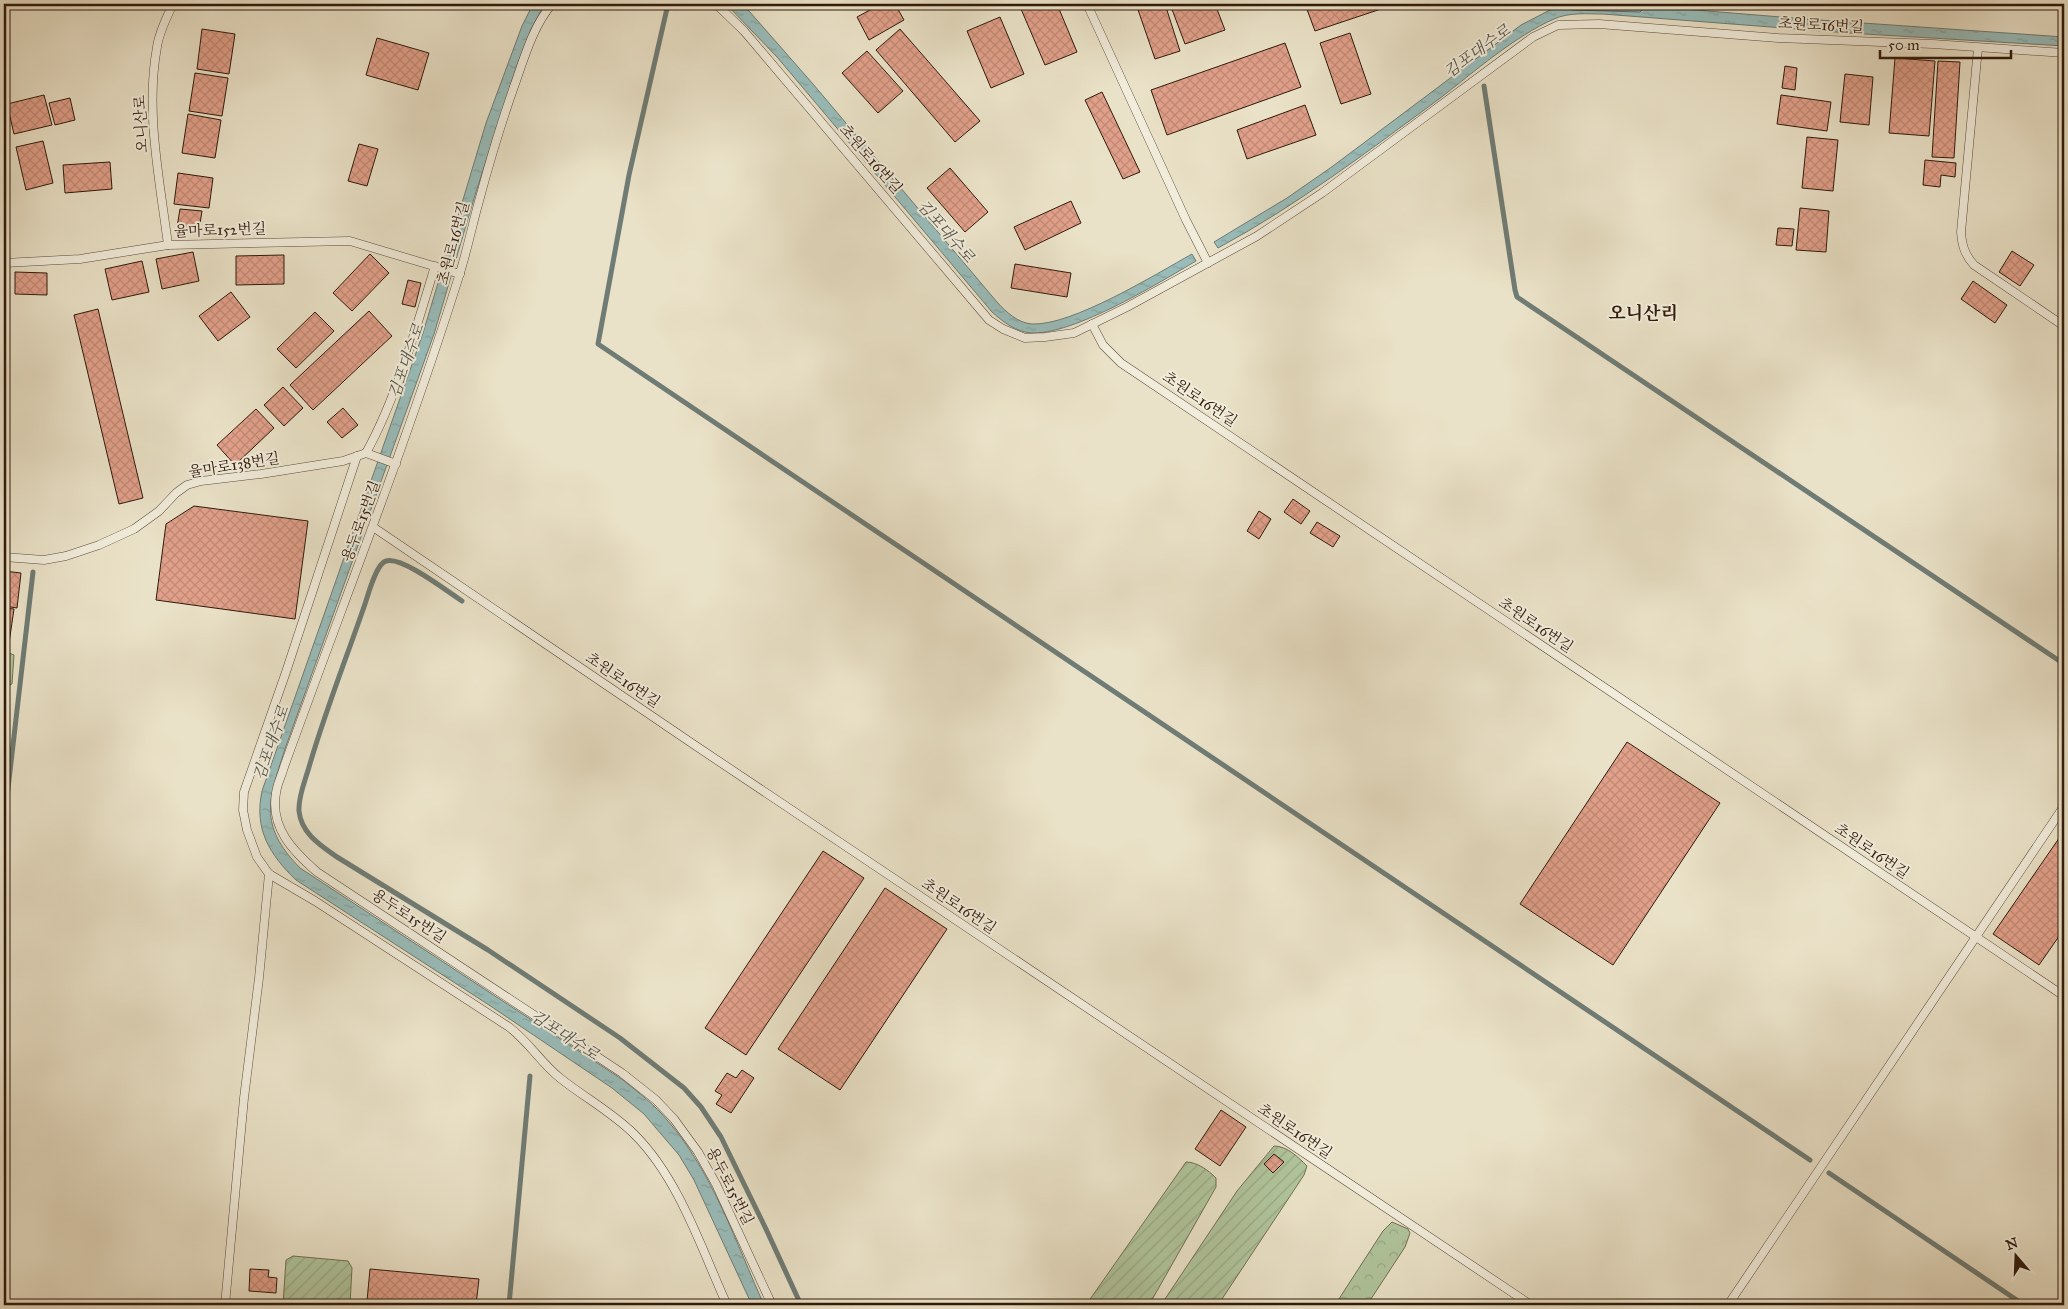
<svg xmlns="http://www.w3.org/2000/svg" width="2068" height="1309" viewBox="0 0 2068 1309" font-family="'IM FELL Great Primer','Noto Serif KR',serif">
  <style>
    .forest { fill: url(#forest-crowns); stroke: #706f53 }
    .garden { fill: url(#garden-furrows); stroke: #706f53 }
    .water { fill: url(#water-ripples); stroke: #6f7c75 }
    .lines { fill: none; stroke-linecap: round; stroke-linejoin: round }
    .shore { stroke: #646c63; stroke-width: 1 }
    .stream { stroke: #6f7c75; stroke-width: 5 }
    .building { fill: url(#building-cross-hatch); stroke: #301a0b }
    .service-casing { stroke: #5e4c3a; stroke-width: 9 }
    .service { stroke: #f1ecdb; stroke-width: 8 }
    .labels { text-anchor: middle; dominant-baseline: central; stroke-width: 4; stroke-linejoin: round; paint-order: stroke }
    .street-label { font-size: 15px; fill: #301a0b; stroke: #f1ecdb }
    .water-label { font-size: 16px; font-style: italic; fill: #555349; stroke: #f1ecdb }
    .quarter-label { font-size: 18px; font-weight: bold; fill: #301a0b; stroke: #f1ecdb }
  </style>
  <defs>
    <pattern id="forest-crowns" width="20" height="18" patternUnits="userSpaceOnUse" patternTransform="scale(1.25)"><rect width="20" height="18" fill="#b0c49b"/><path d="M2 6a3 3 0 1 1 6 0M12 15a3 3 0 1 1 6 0" fill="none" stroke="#98a884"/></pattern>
    <pattern id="garden-furrows" width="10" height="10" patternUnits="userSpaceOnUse" patternTransform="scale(1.25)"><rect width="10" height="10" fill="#b0c49b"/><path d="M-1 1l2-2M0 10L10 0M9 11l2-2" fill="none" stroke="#98a884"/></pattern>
    <pattern id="water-ripples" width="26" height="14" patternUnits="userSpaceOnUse" patternTransform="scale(1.25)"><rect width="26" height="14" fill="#99bdbb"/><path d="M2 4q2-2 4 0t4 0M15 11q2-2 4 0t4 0" fill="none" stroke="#84a29f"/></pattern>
    <pattern id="building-cross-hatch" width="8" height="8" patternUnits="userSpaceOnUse" patternTransform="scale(1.25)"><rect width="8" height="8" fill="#e1a08a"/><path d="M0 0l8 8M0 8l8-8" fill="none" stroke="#c18976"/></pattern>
  </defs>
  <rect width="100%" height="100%" fill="#eae2c8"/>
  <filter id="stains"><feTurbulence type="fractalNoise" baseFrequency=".004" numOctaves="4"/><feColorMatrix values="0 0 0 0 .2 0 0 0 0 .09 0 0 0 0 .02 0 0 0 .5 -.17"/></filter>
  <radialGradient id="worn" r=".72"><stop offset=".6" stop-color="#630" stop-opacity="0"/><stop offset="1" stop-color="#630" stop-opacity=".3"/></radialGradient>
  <!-- forest -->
  <g class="forest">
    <polygon points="4,651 14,655 12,684 4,687"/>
    <polygon points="1392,1222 1408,1229 1410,1233 1405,1247 1367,1305 1335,1305 1383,1231"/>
  </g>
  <!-- garden -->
  <g class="garden">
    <path d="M1274,1146C1287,1146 1298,1157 1307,1166L1304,1175L1218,1305H1161L1237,1191Z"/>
    <path d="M1186,1162C1197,1162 1208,1170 1216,1178V1187L1149,1305H1086Z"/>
    <polygon points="293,1256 348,1261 352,1268 350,1305 283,1305 286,1260"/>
  </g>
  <!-- water -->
  <g class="water">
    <path d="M533,4H545L531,29L517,65L475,195L434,334L286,746C269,799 257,824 300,868L623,1080C639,1093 655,1105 668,1121C713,1173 736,1243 764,1305H752L694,1180L679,1155L644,1114L612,1088L489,1005L296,880C269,854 254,829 262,791L423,333L486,123L522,26Z"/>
    <path d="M726,4H741L749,11L813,84L997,302C1006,312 1018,323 1032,324C1072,326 1156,274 1192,254L1196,261C1160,282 1065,341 1025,332C1012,329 1001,320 992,312L777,57Z"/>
    <path d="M1578,4H1623L1805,19L2064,37V46L1848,33L1603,14C1588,14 1569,12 1554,19C1515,36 1474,72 1439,99C1367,152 1296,206 1218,248L1214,242L1287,198L1333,166L1521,25L1550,10Z"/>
  </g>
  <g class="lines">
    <!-- shore -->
    <polyline class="shore" points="1569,4 1571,10 1640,12 1642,10 1641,4"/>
    <!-- stream -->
    <g class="stream">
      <polyline points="668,4 629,175 598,344 1810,1160"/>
      <polyline points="1484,86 1515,290 1517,297 2064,664"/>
      <path d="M462,601C448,592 402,556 386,561C376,564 368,595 365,604C346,659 325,712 309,767C305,781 298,797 299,811C301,833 320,845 337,857L488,950L620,1038L684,1088L701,1107L721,1137L766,1229L801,1305"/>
      <polyline points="4,823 33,572"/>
      <polyline points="1829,1173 2024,1305"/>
      <polyline points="509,1305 530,1076"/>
    </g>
  </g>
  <!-- building -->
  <g class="building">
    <polygon points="881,4 895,4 904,20 869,40 857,17"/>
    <polygon points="1033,4 1057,4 1077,52 1045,65 1021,9"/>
    <polygon points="1136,4 1165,4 1180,51 1155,59"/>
    <polygon points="1170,4 1215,4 1225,30 1185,44"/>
    <polygon points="1305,4 1396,4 1315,31"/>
    <polygon points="1000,17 1024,74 991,88 967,31"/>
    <polygon points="202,29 235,34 229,74 197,69"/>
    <polygon points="900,29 980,121 955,142 876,50"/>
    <polygon points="1350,33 1371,94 1341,104 1320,43"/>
    <polygon points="377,38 429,53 418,90 366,75"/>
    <polygon points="1285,43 1301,87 1167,135 1151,90"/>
    <polygon points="867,51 903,91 878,113 842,73"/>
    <polygon points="1895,58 1935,61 1929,136 1889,133"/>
    <polygon points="1938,61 1960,62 1954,158 1932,157"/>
    <polygon points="1785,66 1797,68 1795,90 1782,88"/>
    <polygon points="195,73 228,78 222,116 189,111"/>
    <polygon points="1845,74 1873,77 1869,125 1840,122"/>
    <polygon points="1102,92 1140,172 1123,179 1085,100"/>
    <polygon points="44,95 52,125 14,134 7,104"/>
    <polygon points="1781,95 1831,102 1827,131 1777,124"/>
    <polygon points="70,98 75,120 55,125 49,103"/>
    <polygon points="1305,105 1316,135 1247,159 1237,130"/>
    <polygon points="188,114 221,120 215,158 182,153"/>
    <polygon points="1807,137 1838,140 1833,191 1802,188"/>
    <polygon points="43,141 53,183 26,190 16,147"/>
    <polygon points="359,144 378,149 367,186 348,181"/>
    <polygon points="1925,160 1956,163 1955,177 1941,175 1940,187 1923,185"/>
    <polygon points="110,162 112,189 65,193 63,165"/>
    <polygon points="950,168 988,212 965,232 927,188"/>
    <polygon points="178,173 213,178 209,208 174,204"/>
    <polygon points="1071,201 1081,223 1025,250 1014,227"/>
    <polygon points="1800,208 1829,211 1826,252 1796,250"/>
    <polygon points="180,209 202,211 199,230 177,227"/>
    <polygon points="1778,228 1794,229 1792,246 1776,245"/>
    <polygon points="2012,251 2034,265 2020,286 1999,272"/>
    <polygon points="193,252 199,281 162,289 156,259"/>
    <polygon points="370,254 389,273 352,311 333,293"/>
    <polygon points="284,255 284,284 236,285 236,256"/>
    <polygon points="142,261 149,292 112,300 105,269"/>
    <polygon points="1015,264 1071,273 1067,297 1011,288"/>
    <polygon points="15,272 47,273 47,295 15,294"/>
    <polygon points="408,280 421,283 415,307 402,304"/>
    <polygon points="1973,281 2007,305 1995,323 1961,299"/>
    <polygon points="231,292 250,317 218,341 199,316"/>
    <polygon points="98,309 143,498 119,504 74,315"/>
    <polygon points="369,311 392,336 313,410 290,385"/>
    <polygon points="315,312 334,331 296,368 277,349"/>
    <polygon points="283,387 303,408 284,426 264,405"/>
    <polygon points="343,408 358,425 342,438 327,422"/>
    <polygon points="256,409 274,428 235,465 217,445"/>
    <polygon points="1293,499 1310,511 1301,524 1284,512"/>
    <polygon points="194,506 308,521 295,619 156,600 166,524"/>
    <polygon points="1259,511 1271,519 1259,539 1247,531"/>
    <polygon points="1317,522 1340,536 1333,547 1310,533"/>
    <polygon points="4,571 21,573 17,608 4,606"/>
    <polygon points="4,608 14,609 9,643 4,643"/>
    <polygon points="1627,742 1720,803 1613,965 1520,904"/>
    <polygon points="2064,831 2064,929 2039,965 1993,934"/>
    <polygon points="823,851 864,878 746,1055 705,1028"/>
    <polygon points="885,888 947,929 840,1090 778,1049"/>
    <polygon points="742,1070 754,1078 731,1113 716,1104 722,1095 715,1091 727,1073 736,1078"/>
    <polygon points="1221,1110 1246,1127 1220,1166 1195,1149"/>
    <polygon points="1274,1154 1284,1162 1273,1173 1264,1164"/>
    <polygon points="250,1269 269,1270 268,1277 277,1278 276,1293 249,1291"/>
    <polygon points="370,1269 479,1279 476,1305 414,1305 367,1301"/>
  </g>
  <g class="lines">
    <defs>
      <g id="service">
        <path d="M552,4C534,25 525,55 516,81C502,120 490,160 479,201C472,226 467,251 459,276C407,442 343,603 284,767C282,775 277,784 276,793C270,828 293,851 317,872L622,1073L656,1100L674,1119L698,1152L716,1184L772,1305"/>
        <polyline points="716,4 744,31 989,320 1003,329 1025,338 1045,337 1074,333 1127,307 1257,236 1322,193 1533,37 1558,25 1599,24 1778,38 1933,44 2064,53"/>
        <polyline points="1087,4 1186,220 1208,263"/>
        <path d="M1978,48L1961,232C1962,246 1965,255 1974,265L2064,326"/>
        <path d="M168,245C160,181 145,112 157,47C159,32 167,17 173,4"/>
        <polyline points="4,263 80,259 168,245 350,241 460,274"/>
        <polyline points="1092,324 1103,345 1121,363 2064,996"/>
        <path d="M366,453C396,399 417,326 435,266"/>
        <path d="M357,456L286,672L244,792L243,810L247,830L257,857L269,874L315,901L509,1027C529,1042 541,1063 560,1078C585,1098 612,1112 635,1135C679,1179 702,1250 727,1305"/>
        <polyline points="373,527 696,746 1531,1305"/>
        <polyline points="4,557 44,560 66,556 99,545 134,529 159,511 176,493 187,485 201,481 261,474 343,461 366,453 396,464"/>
        <polyline points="225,1305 244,1098 259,978 269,874"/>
        <polyline points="1728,1305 2064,806"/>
      </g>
    </defs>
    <!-- service casing -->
    <use href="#service" class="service-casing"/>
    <!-- service -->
    <use href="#service" class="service"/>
  </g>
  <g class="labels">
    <!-- street labels -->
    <g class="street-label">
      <text transform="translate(1821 25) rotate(3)">초원로16번길</text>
      <text transform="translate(141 124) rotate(-93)">오니산로</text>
      <text transform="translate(871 159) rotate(49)">초원로16번길</text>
      <text transform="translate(220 230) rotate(-2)">율마로152번길</text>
      <text transform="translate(453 243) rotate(-75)">초원로16번길</text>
      <text transform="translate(1200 399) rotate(34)">초원로16번길</text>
      <text transform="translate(234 465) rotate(-9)">율마로138번길</text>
      <text transform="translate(361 521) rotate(-70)">용두로15번길</text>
      <text transform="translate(1536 625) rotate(34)">초원로16번길</text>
      <text transform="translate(623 680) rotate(34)">초원로16번길</text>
      <text transform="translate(1872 851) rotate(34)">초원로16번길</text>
      <text transform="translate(959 906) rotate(34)">초원로16번길</text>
      <text transform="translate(409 916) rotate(33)">용두로15번길</text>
      <text transform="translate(1295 1131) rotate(34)">초원로16번길</text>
      <text transform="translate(730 1186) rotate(63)">용두로15번길</text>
    </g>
    <!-- water labels -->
    <g class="water-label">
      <text transform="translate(1477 51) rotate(-36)">김포대수로</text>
      <text transform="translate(946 231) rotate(49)">김포대수로</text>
      <text transform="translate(406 361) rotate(-71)">김포대수로</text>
      <text transform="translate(271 743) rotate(-71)">김포대수로</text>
      <text transform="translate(565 1035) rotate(33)">김포대수로</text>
    </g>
    <!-- quarter labels -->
    <g class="quarter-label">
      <text x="1643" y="313">오니산리</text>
    </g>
  </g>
  <!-- margin -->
  <rect width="2068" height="1309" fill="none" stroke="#eae2c8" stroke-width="20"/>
  <rect x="5" y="5" width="2058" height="1299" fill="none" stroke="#301a0b" stroke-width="2.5"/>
  <rect x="10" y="10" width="2048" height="1289" fill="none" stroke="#301a0b"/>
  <!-- north arrow -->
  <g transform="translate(2016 1256) rotate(341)" stroke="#f1ecdb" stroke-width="4" paint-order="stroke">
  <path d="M0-4L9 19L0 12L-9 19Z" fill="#301a0b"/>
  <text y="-8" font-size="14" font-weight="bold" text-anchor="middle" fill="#301a0b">N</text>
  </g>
  <!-- scale -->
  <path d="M1880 50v8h131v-8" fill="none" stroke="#301a0b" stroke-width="2.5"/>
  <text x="1888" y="50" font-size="15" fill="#301a0b" stroke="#f1ecdb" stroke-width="4" paint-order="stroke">50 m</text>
  <rect width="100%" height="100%" filter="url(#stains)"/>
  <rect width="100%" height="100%" fill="url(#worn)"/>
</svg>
